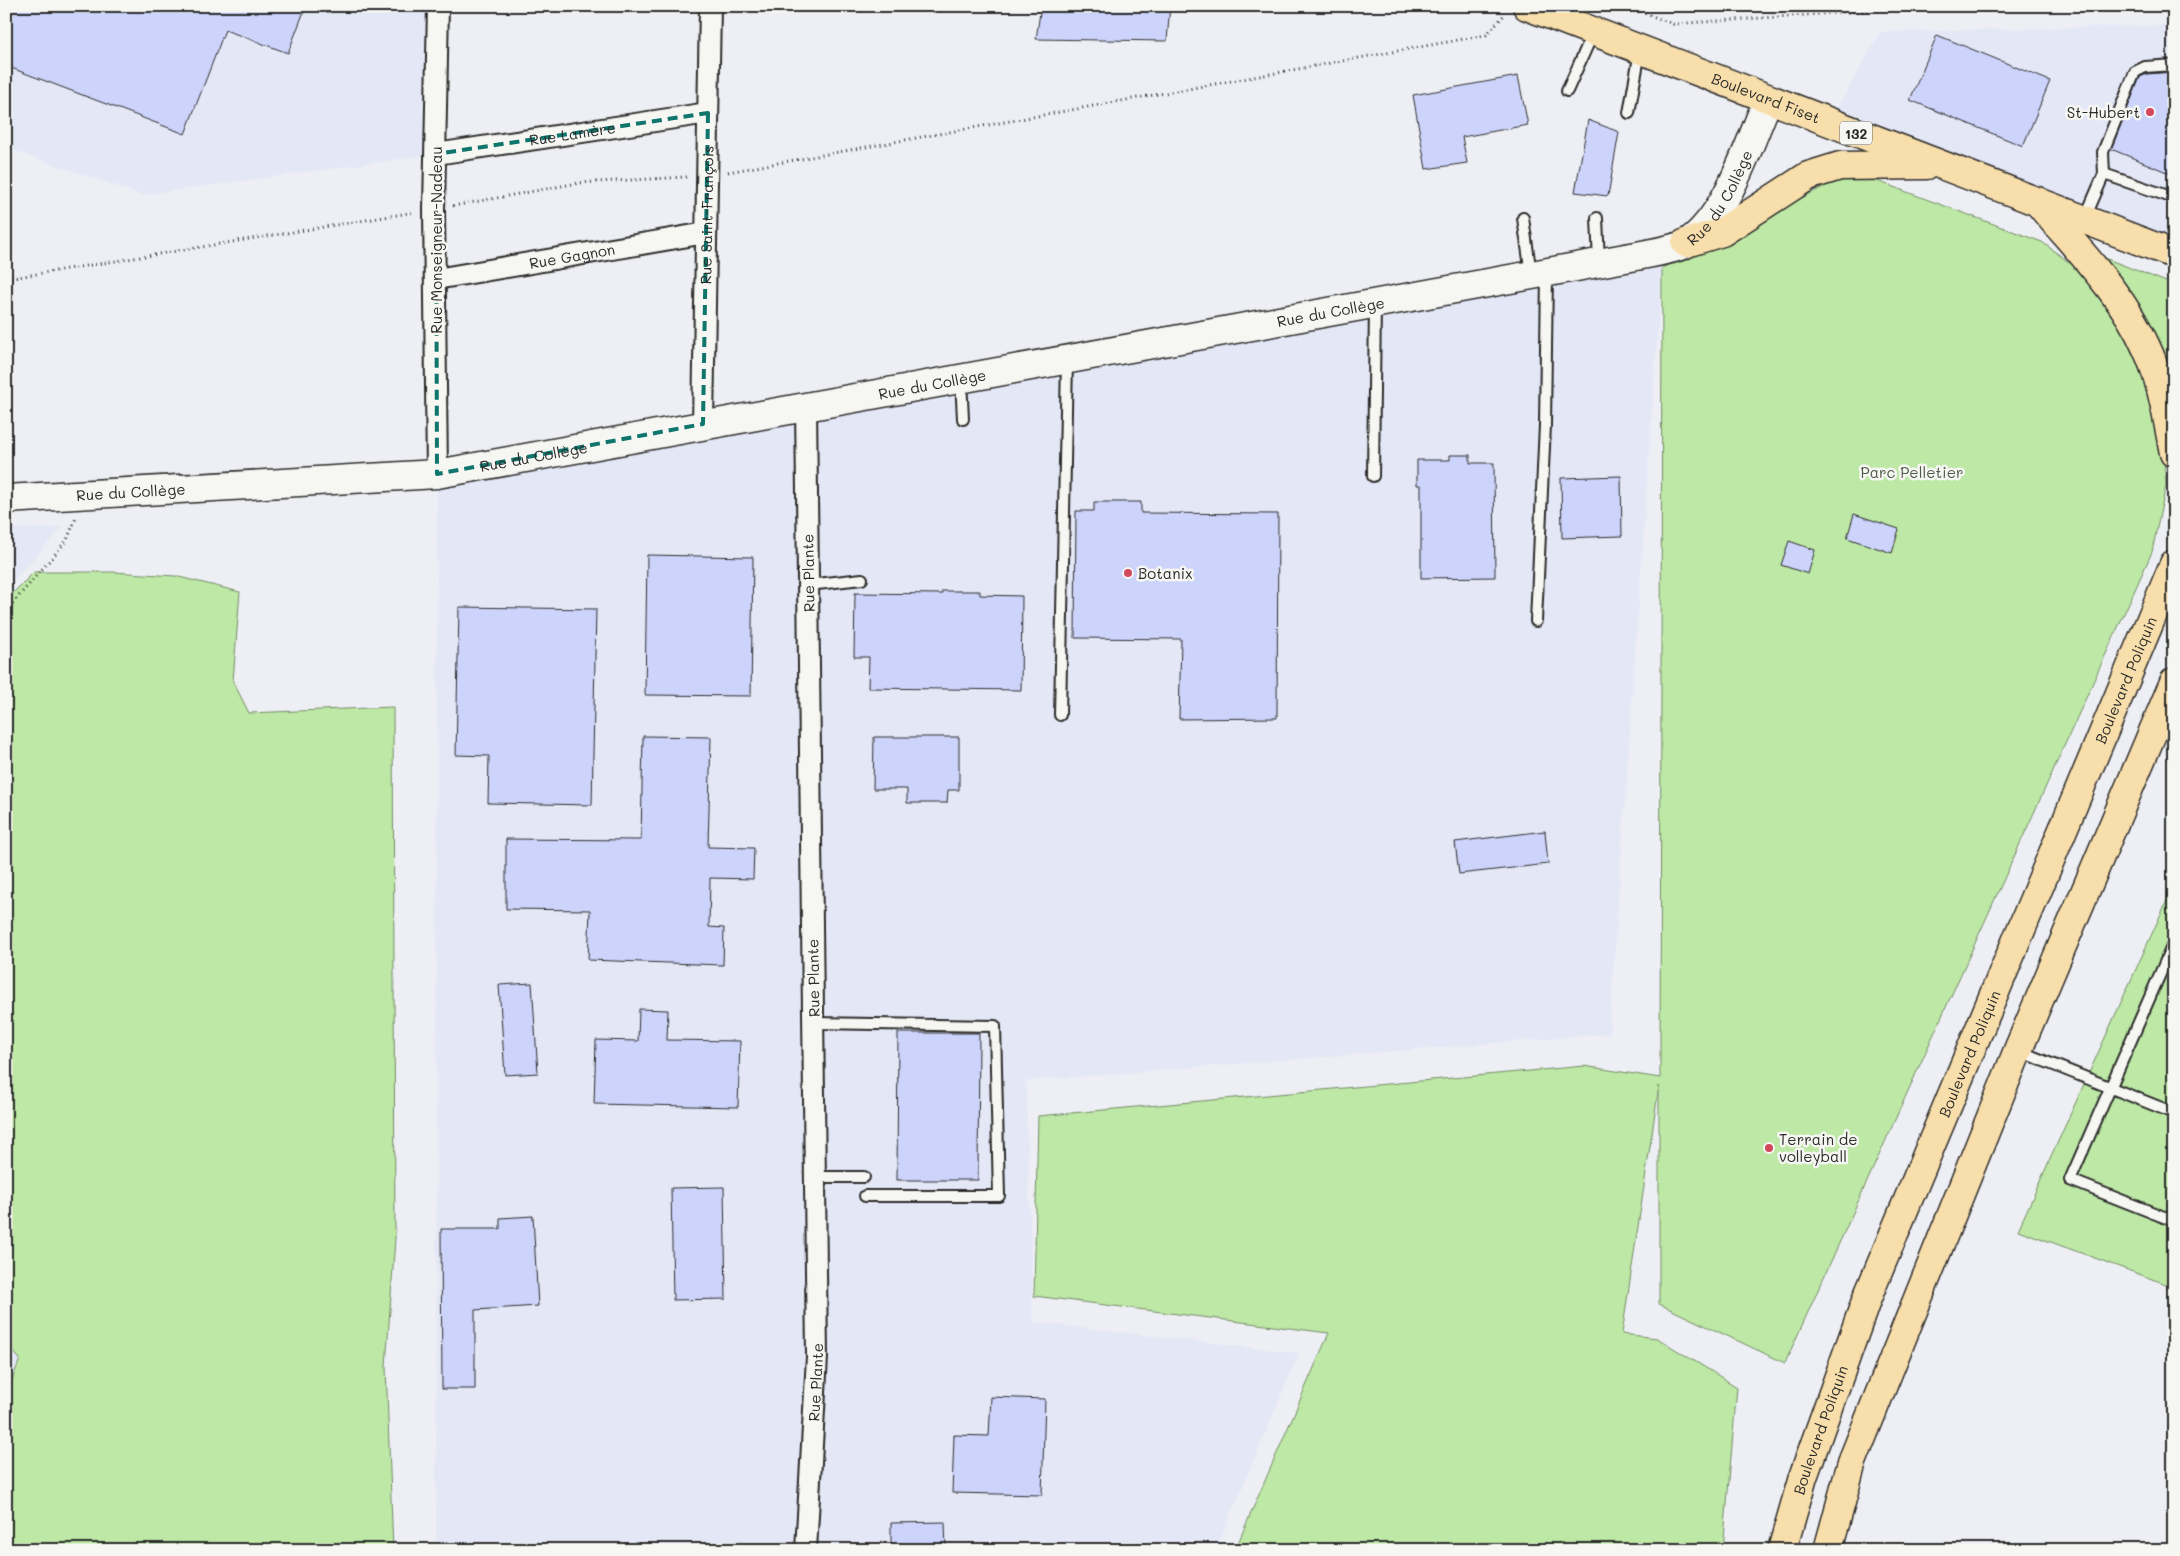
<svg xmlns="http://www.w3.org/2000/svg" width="2180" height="1556" viewBox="0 0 2180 1556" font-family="Mali,sans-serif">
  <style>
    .built { fill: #e4e7f6 }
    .green { fill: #bde8a5; stroke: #748a68 }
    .building { fill: #cdd4fc; stroke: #2b2b2b }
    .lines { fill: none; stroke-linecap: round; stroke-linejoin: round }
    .lane-casing { stroke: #2b2b2b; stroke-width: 14 }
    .street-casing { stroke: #2b2b2b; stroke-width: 24 }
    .secondary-casing { stroke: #2b2b2b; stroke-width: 31 }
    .primary-casing { stroke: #2b2b2b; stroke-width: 31 }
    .path { stroke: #2b2b2b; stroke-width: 3; stroke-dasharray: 1 4; stroke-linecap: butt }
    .lane { stroke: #f6f6f2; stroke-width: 10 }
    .street { stroke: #f6f6f2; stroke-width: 20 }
    .secondary { stroke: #f6f6f2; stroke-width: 28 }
    .primary { stroke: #f8deab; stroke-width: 28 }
    .marked { fill: none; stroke: #0f766e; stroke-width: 4; stroke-dasharray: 10 6; stroke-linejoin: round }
    .poi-dot { fill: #d1495b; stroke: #f6f6f2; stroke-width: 2 }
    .labels { text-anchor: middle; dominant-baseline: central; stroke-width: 5; stroke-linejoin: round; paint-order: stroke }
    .shield { fill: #f6f6f2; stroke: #686867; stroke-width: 1 }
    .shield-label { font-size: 14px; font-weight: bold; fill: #2b2b2b }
    .street-label { font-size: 15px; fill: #2b2b2b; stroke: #f6f6f2 }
    .poi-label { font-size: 15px; fill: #2b2b2b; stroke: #f6f6f2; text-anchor: start }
    .park-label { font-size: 15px; fill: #505a4a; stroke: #f6f6f2 }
  </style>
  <rect width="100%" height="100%" fill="#eeeff4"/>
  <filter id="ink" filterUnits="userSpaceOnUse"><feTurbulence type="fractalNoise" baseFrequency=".02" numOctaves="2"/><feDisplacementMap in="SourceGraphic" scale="10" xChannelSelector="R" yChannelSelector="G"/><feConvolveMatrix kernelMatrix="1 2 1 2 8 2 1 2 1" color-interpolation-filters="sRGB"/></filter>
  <g filter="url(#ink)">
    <!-- built -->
    <g class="built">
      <polygon points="6,6 438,6 436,154 142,195 6,148"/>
      <polygon points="2174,25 2174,242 1835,112 1881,32"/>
      <polygon points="1662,268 1609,1034 1026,1081 1033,1322 1299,1353 1216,1550 436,1550 437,474"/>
      <polygon points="63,527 6,588 6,529"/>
      <polygon points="6,1319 39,1357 6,1459"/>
    </g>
    <!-- green -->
    <g class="green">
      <polygon points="1853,172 2042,242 2102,287 2142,350 2160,415 2166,485 2152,552 1785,1363 1659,1304 1659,1086 1622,1334 1657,1338 1737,1387 1723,1550 1235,1550 1329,1333 1034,1296 1038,1116 1584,1066 1660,1078 1662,268"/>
      <polygon points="2087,251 2174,285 2174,419"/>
      <polygon points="34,572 113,572 175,576 240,592 233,681 249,713 393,707 395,1239 386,1366 393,1550 6,1550 6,1396 20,1359 6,1344 6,600"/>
      <polygon points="2174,885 2174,1287 2018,1230"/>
    </g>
    <!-- building -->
    <g class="building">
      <polygon points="6,6 306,6 288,53 225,30 185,134 6,66"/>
      <polygon points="1041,6 1170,6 1167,41 1036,39"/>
      <polygon points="1937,35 2050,81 2023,146 1910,100"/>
      <polygon points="2174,72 2174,175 2111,149 2140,77 2147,74"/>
      <polygon points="1518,76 1528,125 1462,137 1467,163 1426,169 1413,95"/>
      <polygon points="1588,120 1619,132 1608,196 1575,192"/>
      <polygon points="1450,455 1470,455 1470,463 1494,463 1495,577 1421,578 1421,485 1417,485 1417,460 1450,460"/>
      <polygon points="1621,476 1622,536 1562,538 1561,478"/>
      <polygon points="1094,502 1141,502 1141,513 1278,514 1277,718 1179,719 1181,639 1075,638 1076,511 1094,511"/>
      <polygon points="1854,514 1899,529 1892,553 1847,538"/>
      <polygon points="1789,541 1815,550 1808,574 1781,565"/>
      <polygon points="647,555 753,557 751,696 645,695"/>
      <polygon points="942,591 980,591 980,595 1022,596 1021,690 868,688 869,657 854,657 855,593 942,594"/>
      <polygon points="459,607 596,609 592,805 488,803 489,756 456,755"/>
      <polygon points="643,736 711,737 708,847 754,848 753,879 710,878 709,927 724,928 723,965 588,960 590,910 506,909 506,839 641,840"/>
      <polygon points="874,737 959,737 959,790 948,790 947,803 907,803 907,789 873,789"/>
      <polygon points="1545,831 1548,864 1459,874 1455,842"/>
      <polygon points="532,983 538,1073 505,1075 499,985"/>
      <polygon points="639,1009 668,1010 667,1040 740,1041 738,1107 594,1104 596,1040 638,1041"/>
      <polygon points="898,1033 979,1033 978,1180 897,1180"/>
      <polygon points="724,1187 726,1299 673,1300 671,1188"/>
      <polygon points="533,1216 538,1306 475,1310 475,1389 442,1389 441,1229 500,1229 500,1218"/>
      <polygon points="991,1397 1045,1399 1042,1495 952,1493 954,1435 989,1436"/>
      <polygon points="945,1522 946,1550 891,1550 891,1523"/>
    </g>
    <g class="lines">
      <defs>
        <g id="lane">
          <polyline points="1567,91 1593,33"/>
          <polyline points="1629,113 1640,51"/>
          <polyline points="2104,174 2103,152 2135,72 2145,67 2174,65"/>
          <polyline points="1523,218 1531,274"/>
          <polyline points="1597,218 1599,262"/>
          <polyline points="2085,218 2104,174 2174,198"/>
          <polyline points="961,379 963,419"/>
          <polyline points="1373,476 1375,304"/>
          <polyline points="808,585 862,579"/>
          <polyline points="1536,621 1545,425 1547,273"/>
          <polyline points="1060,715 1067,360"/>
          <polyline points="2174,942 2070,1180 2174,1221"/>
          <polyline points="814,1023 995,1026 999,1196 865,1196"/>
          <polyline points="2019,1051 2174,1113"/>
          <polyline points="815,1177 864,1177"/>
        </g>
        <g id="street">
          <path id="s1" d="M436,154L708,113"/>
          <path id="s2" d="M436,279L706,233"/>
          <path id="s3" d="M703,424L710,6"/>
          <polyline points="437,474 434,209 438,6"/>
          <path id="s4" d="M806,1550L817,1357L806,406"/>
        </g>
        <g id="secondary">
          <path id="s5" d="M6,499L437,474L1631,257C1645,254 1675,250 1687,243C1727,217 1749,143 1768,100"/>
        </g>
        <g id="primary">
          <path id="s6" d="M1527,6L2174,254"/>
          <path d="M2037,201C2074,246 2123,294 2146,347C2162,380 2167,418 2174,453"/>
          <polyline points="1686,243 1722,232 1808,176 1840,166 1927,165"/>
          <path id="s7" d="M1782,1550L1803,1477L1867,1298L2174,564"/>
          <polyline points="1828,1550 1852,1462 2018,1050 2174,682"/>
        </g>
      </defs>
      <!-- lane casing -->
      <use href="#lane" class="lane-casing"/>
      <!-- street casing -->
      <use href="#street" class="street-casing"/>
      <!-- secondary casing -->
      <use href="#secondary" class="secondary-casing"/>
      <!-- primary casing -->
      <use href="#primary" class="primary-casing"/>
      <!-- path -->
      <g class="path">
        <polyline points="1626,6 1673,24 1939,6"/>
        <polyline points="728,172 1486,35 1505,14"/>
        <polyline points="453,206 578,183 687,177"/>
        <polyline points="6,279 415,212"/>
        <polyline points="6,611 67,540 76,518"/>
        <polyline points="6,1425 6,1447"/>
      </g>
      <!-- lane -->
      <use href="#lane" class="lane"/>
      <!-- street -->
      <use href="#street" class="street"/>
      <!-- secondary -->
      <use href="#secondary" class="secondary"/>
      <!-- primary -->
      <use href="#primary" class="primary"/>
    </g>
  </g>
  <!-- marked area -->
  <path class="marked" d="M708,113L703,424L437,474L436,154Z"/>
  <!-- markers -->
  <g class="poi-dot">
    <circle cx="2150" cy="112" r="5"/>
    <circle cx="1128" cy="573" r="5"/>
    <circle cx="1769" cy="1148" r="5"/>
  </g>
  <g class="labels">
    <!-- shield labels -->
    <rect class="shield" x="1840" y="121.5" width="32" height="23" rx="4"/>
    <g class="shield-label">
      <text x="1856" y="133">132</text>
    </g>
    <!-- street labels -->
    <g class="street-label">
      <text stroke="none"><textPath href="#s6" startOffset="256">Boulevard Fiset</textPath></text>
      <text stroke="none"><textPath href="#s1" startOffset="138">Rue Lamère</textPath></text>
      <text stroke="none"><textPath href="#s5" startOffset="1760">Rue du Collège</textPath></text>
      <text stroke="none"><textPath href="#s3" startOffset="209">Rue Saint-François</textPath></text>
      <text transform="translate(436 240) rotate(-90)">Rue Monseigneur-Nadeau</text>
      <text stroke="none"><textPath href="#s2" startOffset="138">Rue Gagnon</textPath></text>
      <text stroke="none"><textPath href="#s5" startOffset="1340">Rue du Collège</textPath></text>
      <text stroke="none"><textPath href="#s5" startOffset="935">Rue du Collège</textPath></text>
      <text stroke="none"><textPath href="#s5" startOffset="530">Rue du Collège</textPath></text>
      <text stroke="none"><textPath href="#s5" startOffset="125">Rue du Collège</textPath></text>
      <text transform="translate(808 573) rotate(-91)">Rue Plante</text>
      <text stroke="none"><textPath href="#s7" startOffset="936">Boulevard Poliquin</textPath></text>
      <text transform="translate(813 978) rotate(-91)">Rue Plante</text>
      <text stroke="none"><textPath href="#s7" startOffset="531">Boulevard Poliquin</textPath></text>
      <text stroke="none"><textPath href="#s4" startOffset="168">Rue Plante</textPath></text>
      <text stroke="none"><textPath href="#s7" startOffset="126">Boulevard Poliquin</textPath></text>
    </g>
    <!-- poi labels -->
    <g class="poi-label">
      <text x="2140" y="112" text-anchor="end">St-Hubert</text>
      <text x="1138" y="573">Botanix</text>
      <text x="1779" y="1139">Terrain de<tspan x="1779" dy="17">volleyball</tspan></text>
    </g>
    <!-- park labels -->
    <g class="park-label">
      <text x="1912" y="472">Parc Pelletier</text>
    </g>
  </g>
  <!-- margin -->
  <rect width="2180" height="1556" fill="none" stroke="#f6f6f2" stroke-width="25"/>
  <rect x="12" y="12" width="2155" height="1531" fill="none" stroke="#2b2b2b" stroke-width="2" filter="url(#ink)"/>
</svg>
